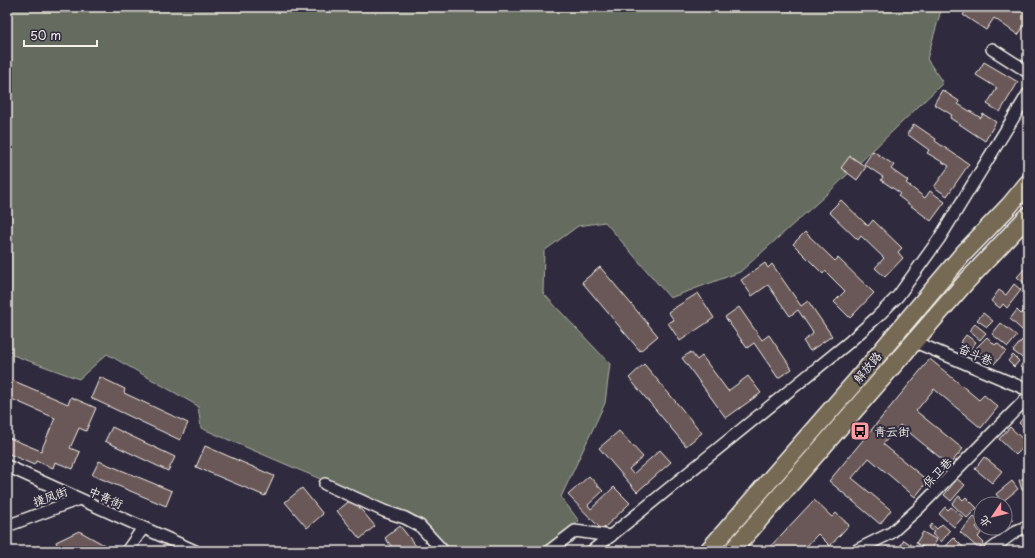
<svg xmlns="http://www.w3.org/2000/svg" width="1035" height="558" viewBox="0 0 1035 558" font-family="'Playpen Sans','LXGW WenKai TC',sans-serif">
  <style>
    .green { fill: #656c5f; stroke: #acaea4 }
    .building { fill: #6b5859; stroke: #f4f1e8 }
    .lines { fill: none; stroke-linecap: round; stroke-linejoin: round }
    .minor-casing { stroke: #f4f1e8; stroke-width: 14 }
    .primary-casing { stroke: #f4f1e8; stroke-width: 20 }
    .minor { stroke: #2f2a3d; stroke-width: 11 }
    .primary { stroke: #766a55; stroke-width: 17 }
    .labels { text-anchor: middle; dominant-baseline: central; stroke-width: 4; stroke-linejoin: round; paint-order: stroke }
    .street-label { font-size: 12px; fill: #f4f1e8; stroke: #2f2a3d }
    .poi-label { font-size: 12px; fill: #f4f1e8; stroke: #2f2a3d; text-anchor: start }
  </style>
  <rect width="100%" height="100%" fill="#2f2a3d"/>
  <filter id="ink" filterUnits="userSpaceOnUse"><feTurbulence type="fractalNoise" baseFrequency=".025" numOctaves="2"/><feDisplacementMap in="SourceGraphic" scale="8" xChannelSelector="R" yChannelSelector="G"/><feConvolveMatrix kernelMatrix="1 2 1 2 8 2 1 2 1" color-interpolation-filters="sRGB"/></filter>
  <g filter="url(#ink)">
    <!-- green -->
    <polygon class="green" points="7,7 532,7 534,10 539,7 942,7 927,59 943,83 827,194 740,272 670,298 605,222 578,226 544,251 543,293 610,364 605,403 561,497 579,521 548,547 540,551 452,551 428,525 201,428 198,406 107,354 79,379 7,353"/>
    <!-- building -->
    <g class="building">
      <polygon points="968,7 1027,7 1028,8 1028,20 1018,35 994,18 986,30 963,15"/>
      <polygon points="984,62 1018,82 1000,112 987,104 997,88 976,75"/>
      <polygon points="942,90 959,101 958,104 981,118 983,114 996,122 985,141 950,118 952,115 934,104"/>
      <polygon points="914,124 936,139 935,141 969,164 947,196 934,187 949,166 927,153 929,150 907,134"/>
      <polygon points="873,151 894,165 891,169 908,181 906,183 925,198 930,191 945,202 931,221 898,196 900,193 881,180 883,177 864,164"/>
      <polygon points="850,156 866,167 857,180 841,168"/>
      <polygon points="841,200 868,226 873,220 902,248 898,252 903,258 885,277 875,268 884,258 861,236 858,240 829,212"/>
      <polygon points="805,232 835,261 838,258 874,293 850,318 834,302 845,291 825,271 823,274 793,244"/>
      <polygon points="765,263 768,268 772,264 801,306 808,301 832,336 810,351 803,341 813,334 812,331 798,310 790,316 768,285 752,296 741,280"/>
      <polygon points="1028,265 1028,286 1017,277"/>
      <polygon points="600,267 658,336 640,351 582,282"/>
      <polygon points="1014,284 1021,290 1007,308 1003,304 1000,308 991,301 999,290 1006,295"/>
      <polygon points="698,293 714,318 680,341 668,323 674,320 668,312"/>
      <polygon points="1028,296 1028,308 1022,303"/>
      <polygon points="739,307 762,340 769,335 792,369 778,378 754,343 747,348 725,317"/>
      <polygon points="1017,310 1021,314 1024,311 1028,315 1028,323 1022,330 1010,319"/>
      <polygon points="983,313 993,321 987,327 977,320"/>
      <polygon points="1001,323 1017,336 1008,347 992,334"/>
      <polygon points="975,324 986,333 980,340 969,331"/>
      <polygon points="966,335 976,342 970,350 960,343"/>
      <polygon points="987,337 995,345 997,343 1006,351 994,364 986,356 985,358 975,349"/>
      <polygon points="1022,340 1028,345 1028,374 1020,367 1025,360 1013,351"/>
      <polygon points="691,352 697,360 702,356 728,391 748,376 761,393 726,418 682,358"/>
      <polygon points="1013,355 1019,361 1014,367 1008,361"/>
      <polygon points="930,359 979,400 984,395 998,407 981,428 934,389 916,411 963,449 949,465 900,425 883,444 928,481 915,497 869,458 852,478 891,510 880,524 829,481"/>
      <polygon points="644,364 702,433 686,446 629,378"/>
      <polygon points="100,377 125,389 124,393 188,423 180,440 91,398"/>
      <polygon points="7,378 68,404 71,397 96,408 86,431 79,428 70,448 80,452 73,469 55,462 53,468 36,461 34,465 7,453 7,437 41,451 55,418 7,397"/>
      <polygon points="1026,414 1028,416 1028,428 1026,427 1025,428 1019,423"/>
      <polygon points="112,427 175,457 168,471 105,441"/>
      <polygon points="1010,427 1027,443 1016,455 999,439"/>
      <polygon points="619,431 643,457 629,469 633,474 660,450 671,462 637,492 599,448"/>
      <polygon points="205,446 274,476 265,496 196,467"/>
      <polygon points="984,457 1002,471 992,483 975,469"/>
      <polygon points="99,461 172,491 166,506 92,475"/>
      <polygon points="589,476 603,491 588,505 591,509 614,487 630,503 602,530 568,495"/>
      <polygon points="1028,477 1028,488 1022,490 1019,480"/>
      <polygon points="957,479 965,485 951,501 944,495"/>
      <polygon points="1012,481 1018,489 1002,502 996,494"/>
      <polygon points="302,488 323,514 307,528 285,502"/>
      <polygon points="959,496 963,500 966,497 977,508 967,518 952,504"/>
      <polygon points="352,499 375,526 360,539 337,511"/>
      <polygon points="814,500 832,517 836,513 849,525 830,546 818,534 802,551 766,551"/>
      <polygon points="945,507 948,510 951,507 963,517 954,527 939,514"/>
      <polygon points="1005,511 1013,520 1005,528"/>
      <polygon points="974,517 981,523 976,527 981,533 978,537 984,543 979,549 960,532"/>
      <polygon points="932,524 937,529 942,524 950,531 941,542 932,534 934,532 929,528"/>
      <polygon points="400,526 420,551 395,551 385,538"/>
      <polygon points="79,531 108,547 106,551 82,551 79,550 76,551 59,551 56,542"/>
      <polygon points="923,532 937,540 930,551 916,543"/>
      <polygon points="954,538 967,551 945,551 946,550 944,548"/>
      <polygon points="904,540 916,548 913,551 900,551 898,550"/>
      <polygon points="886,547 894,548 893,551 885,551"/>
    </g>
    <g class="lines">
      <defs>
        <g id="minor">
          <polyline points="992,49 1028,72"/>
          <polyline points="915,342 1028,390"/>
          <polyline points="7,466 195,551"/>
          <polyline points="325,484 384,511 405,518 420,526 443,551"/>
          <polyline points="7,526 79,499"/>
          <polyline points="127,551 143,528"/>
          <polyline points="549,551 575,531 611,536"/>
          <polyline points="592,551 848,343 877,317 898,296 939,239 1028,94"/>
          <polyline points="855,551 891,533 918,509 1028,397"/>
          <polyline points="989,551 1016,531 1028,526"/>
        </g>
        <g id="primary">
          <polyline points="708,551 856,381 963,254 1009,206 1028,183"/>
          <polyline points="732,551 965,283 1028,216"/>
        </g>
      </defs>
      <!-- minor casing -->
      <use href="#minor" class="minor-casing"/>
      <!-- primary casing -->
      <use href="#primary" class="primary-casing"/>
      <!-- minor -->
      <use href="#minor" class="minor"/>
      <!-- primary -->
      <use href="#primary" class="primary"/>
    </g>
  </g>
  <!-- icons -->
  <defs>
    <symbol id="bus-square" viewBox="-11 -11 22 22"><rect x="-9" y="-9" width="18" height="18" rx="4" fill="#ff9aa2" stroke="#2f2a3d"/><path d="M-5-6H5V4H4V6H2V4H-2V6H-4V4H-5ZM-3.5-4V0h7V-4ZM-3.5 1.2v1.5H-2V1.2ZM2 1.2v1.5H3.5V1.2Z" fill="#111"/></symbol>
  </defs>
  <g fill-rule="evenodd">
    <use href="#bus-square" x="849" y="420" width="22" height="22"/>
  </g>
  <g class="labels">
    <!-- street labels -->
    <g class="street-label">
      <text transform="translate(976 354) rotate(23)">奋斗巷</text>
      <text transform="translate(867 367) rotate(-50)">解放路</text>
      <text transform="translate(937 472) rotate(-46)">保卫巷</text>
      <text transform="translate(50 496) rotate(-20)">捷凤街</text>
      <text transform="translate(106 497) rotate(24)">中青街</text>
    </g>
    <!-- poi labels -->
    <g class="poi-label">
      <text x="874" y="431">青云街</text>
    </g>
  </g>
  <!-- margin -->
  <rect width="1035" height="558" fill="none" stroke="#2f2a3d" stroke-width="24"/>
  <rect x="12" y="12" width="1011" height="534" fill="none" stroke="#f4f1e8" stroke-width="1.5" filter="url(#ink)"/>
  <!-- north arrow -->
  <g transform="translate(993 516) rotate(235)"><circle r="19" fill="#2f2a3d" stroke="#7e7a81"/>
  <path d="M0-3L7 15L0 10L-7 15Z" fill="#ff9aa2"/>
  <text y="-6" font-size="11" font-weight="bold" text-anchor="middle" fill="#f4f1e8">北</text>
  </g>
  <!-- scale -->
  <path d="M24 40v6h73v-6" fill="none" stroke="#f4f1e8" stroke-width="2"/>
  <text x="30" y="40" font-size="12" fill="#f4f1e8" stroke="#2f2a3d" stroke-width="3" paint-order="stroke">50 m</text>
</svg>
